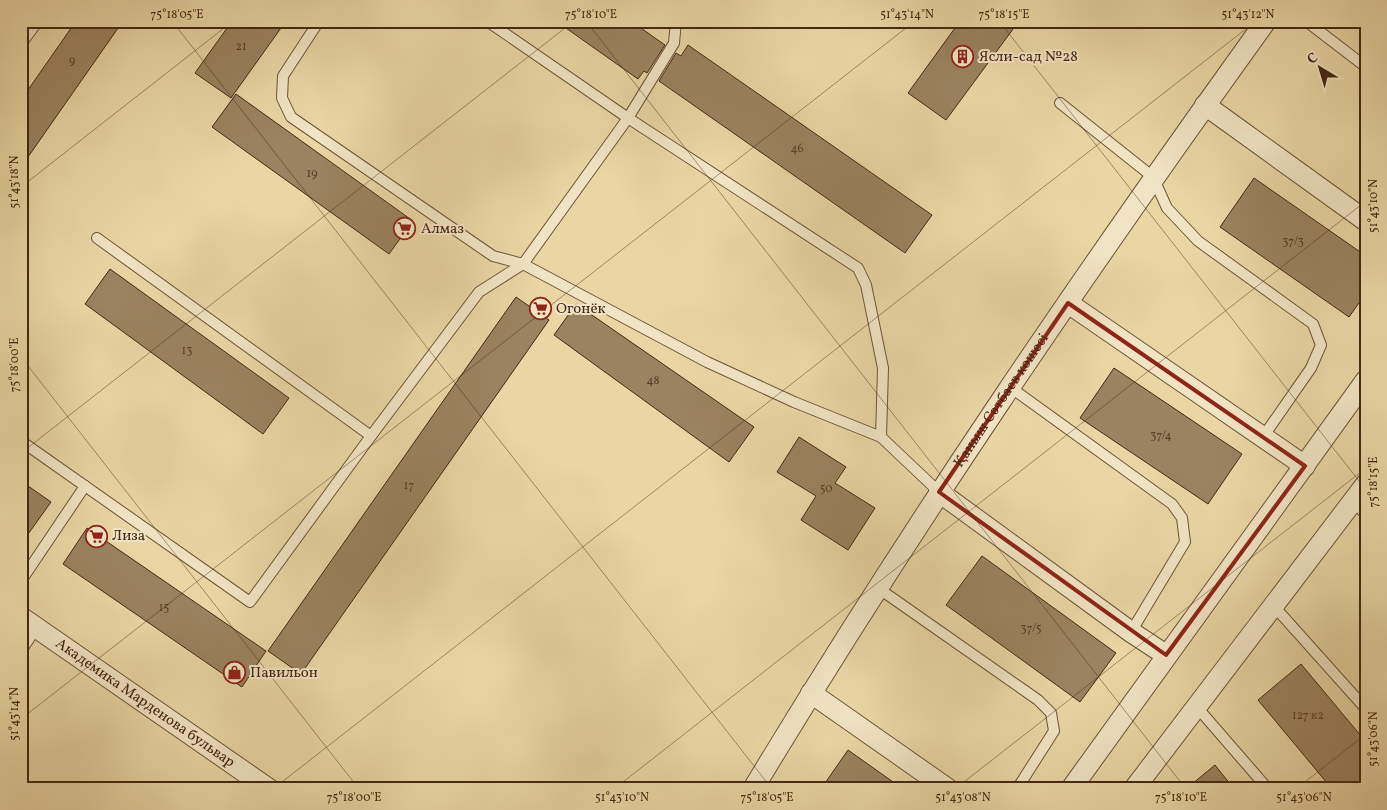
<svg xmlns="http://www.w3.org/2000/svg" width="1387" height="810" viewBox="0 0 1387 810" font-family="Vollkorn,serif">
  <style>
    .building { fill: #9b8260; stroke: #452715 }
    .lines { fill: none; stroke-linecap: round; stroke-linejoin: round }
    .service-casing { stroke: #6e5339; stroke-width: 12 }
    .minor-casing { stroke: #6e5339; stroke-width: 22 }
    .service { stroke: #f1e4c4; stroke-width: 10 }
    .minor { stroke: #f1e4c4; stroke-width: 20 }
    .marked { fill: none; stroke: #8f2418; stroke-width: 4; stroke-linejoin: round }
    .ticks { fill: none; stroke: #452715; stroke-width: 1; stroke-opacity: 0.45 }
    .labels { text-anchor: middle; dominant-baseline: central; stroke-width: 4; stroke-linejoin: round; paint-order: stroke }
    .number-label { font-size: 12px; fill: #5a3e28 }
    .poi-label { font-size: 15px; fill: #452715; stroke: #f1e4c4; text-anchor: start }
    .street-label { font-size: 15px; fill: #452715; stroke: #f1e4c4 }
    .neatline { fill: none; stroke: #452715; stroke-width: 2 }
    .ticks-label { font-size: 12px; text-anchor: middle; fill: #452715 }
  </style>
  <rect width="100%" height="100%" fill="#ead6a5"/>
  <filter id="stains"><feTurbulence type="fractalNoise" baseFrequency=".004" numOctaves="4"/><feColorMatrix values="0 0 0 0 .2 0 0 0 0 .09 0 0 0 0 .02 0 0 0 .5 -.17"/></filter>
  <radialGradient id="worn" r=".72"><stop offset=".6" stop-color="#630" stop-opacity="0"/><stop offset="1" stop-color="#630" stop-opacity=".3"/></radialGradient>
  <!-- building -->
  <g class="building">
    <polygon points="76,21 123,21 21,167 21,100"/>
    <polygon points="232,21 286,21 231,98 195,73"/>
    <polygon points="556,21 631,21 665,45 647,73 644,71 638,79"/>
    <polygon points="960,21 1019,21 946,120 908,93"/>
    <polygon points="688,45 932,215 905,253 659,81 676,53 681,56"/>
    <polygon points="236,94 413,221 389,254 212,127"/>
    <polygon points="1254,178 1366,256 1366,293 1349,317 1220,227"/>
    <polygon points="110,269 289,398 263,434 85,304"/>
    <polygon points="516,297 549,320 301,674 268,651"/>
    <polygon points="576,304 754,427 729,462 554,335"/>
    <polygon points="1114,368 1242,454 1208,504 1080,418"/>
    <polygon points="799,437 846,467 835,483 875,508 848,550 801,520 816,496 777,472"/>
    <polygon points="21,481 51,502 21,544"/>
    <polygon points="87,528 266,651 242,687 63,564"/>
    <polygon points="982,556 1116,653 1080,702 946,605"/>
    <polygon points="1301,664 1366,742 1366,789 1332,789 1258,700"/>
    <polygon points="848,750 903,789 821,789"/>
    <polygon points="1215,765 1234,789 1186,789"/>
  </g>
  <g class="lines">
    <defs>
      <g id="service">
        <polyline points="319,21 283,76 282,98 291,117 493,256 523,264 628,118 674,43 676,21"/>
        <polyline points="487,21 628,118 858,268 866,285 883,368 881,437"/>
        <polyline points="1306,21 1366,67"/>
        <polyline points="21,44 38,21"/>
        <polyline points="1060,103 1153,177 1167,208 1198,241 1313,324 1321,345 1311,368 1263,437"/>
        <polyline points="97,238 371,436"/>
        <polyline points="1010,387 1172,504 1182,518 1185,542 1131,632"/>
        <polyline points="21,441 250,602 371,436 479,292 523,264 707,362 794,402 881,437 939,492"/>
        <polyline points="1353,500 1366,515"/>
        <polyline points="21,581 85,486"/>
        <polyline points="878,588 1038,700 1051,713 1054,731 1017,789"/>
        <polyline points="1273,605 1366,709"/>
        <polyline points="21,651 37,627"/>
        <polyline points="1196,706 1268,789"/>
      </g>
      <g id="minor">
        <polyline points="1205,105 1366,221"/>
        <polyline points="1068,303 1305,466"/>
        <polyline points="939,492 1131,632 1166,655"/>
        <path id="s1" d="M21,617L269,789"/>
        <polyline points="811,693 948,789"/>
        <path id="s2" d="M753,789C912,525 1086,271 1266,21"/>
        <polyline points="1071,789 1366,380"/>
        <polyline points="1134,789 1366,484"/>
      </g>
    </defs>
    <!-- service casing -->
    <use href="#service" class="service-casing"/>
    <!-- minor casing -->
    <use href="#minor" class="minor-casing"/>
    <!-- service -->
    <use href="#service" class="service"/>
    <!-- minor -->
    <use href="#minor" class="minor"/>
  </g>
  <!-- marked area -->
  <path class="marked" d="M1068,303L1305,466L1166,655L939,492Z"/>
  <!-- ticks -->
  <path class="ticks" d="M172,21L772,789M586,21L1186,789M999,21L1366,490M21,187L233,21M21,357L359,789M21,453L574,21M21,719L915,21M273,789L1256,21M614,789L1366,201M955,789L1366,468M1296,789L1366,734"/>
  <!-- icons -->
  <defs>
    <symbol id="building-ring" viewBox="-11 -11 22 22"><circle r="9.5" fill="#f1e4c4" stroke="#8f2418" stroke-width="1.5"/><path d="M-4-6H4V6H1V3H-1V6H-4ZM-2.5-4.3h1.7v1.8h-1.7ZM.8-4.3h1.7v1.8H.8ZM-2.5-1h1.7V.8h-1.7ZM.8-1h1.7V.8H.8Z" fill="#8f2418"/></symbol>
    <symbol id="supermarket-ring" viewBox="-11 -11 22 22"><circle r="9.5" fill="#f1e4c4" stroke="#8f2418" stroke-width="1.5"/><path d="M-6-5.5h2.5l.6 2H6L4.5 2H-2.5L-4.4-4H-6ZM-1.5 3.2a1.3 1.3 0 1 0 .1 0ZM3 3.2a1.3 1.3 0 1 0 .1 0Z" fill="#8f2418"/></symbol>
    <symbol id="shop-ring" viewBox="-11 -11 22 22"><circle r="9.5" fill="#f1e4c4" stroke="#8f2418" stroke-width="1.5"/><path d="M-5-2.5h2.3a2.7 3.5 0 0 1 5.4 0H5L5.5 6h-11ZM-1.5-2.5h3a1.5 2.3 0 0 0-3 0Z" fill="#8f2418"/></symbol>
  </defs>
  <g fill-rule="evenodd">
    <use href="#building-ring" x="950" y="44" width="25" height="25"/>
    <use href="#supermarket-ring" x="392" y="216" width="25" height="25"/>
    <use href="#supermarket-ring" x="528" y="296" width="25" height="25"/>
    <use href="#supermarket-ring" x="84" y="524" width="25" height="25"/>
    <use href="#shop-ring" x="222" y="660" width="25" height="25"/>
  </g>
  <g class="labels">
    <!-- number labels -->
    <g class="number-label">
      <text x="241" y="47">21</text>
      <text x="72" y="61">9</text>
      <text x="797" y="149">46</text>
      <text x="312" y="174">19</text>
      <text x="1293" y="242">37/3</text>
      <text x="187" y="351">13</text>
      <text x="653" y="381">48</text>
      <text x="1161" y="436">37/4</text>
      <text x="409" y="486">17</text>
      <text x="826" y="489">50</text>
      <text x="164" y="608">15</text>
      <text x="1031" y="629">37/5</text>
      <text x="1308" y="716">127 к2</text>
    </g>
    <!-- poi labels -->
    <g class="poi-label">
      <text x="979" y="57">Ясли-сад №28</text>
      <text x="421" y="229">Алмаз</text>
      <text x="556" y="309">Огонёк</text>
      <text x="112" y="536">Лиза</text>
      <text x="250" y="673">Павильон</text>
    </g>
    <!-- street labels -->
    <g class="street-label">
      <text stroke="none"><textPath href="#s2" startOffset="461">Қаныш Сәтбаев көшесі</textPath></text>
      <text stroke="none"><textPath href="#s1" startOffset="151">Академика Марденова бульвар</textPath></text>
    </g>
  </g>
  <!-- margin -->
  <rect width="1387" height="810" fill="none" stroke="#ead6a5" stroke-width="55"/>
  <!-- north arrow -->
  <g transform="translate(1320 68) rotate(322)" stroke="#f1e4c4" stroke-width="4" paint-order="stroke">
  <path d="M0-4L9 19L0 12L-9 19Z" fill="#452715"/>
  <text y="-8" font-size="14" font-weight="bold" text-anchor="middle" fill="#452715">С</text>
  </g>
  <rect x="28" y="28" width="1332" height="754" class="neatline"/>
  <g class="ticks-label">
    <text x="177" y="18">75°18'05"E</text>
    <text x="591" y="18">75°18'10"E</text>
    <text x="907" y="18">51°43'14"N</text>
    <text x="1004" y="18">75°18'15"E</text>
    <text x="1248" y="18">51°43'12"N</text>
    <text transform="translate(14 182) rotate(-90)" y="4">51°43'18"N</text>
    <text transform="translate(1373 206) rotate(-90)" y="4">51°43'10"N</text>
    <text transform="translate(14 365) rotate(-90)" y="4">75°18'00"E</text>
    <text transform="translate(1373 482) rotate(-90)" y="4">75°18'15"E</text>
    <text transform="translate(14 714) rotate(-90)" y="4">51°43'14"N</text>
    <text transform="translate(1373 739) rotate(-90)" y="4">51°43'06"N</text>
    <text x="354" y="801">75°18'00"E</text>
    <text x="622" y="801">51°43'10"N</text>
    <text x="767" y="801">75°18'05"E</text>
    <text x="963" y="801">51°43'08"N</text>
    <text x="1181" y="801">75°18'10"E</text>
    <text x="1304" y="801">51°43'06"N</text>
  </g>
  <rect width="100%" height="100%" filter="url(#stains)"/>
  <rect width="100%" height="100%" fill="url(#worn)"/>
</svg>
